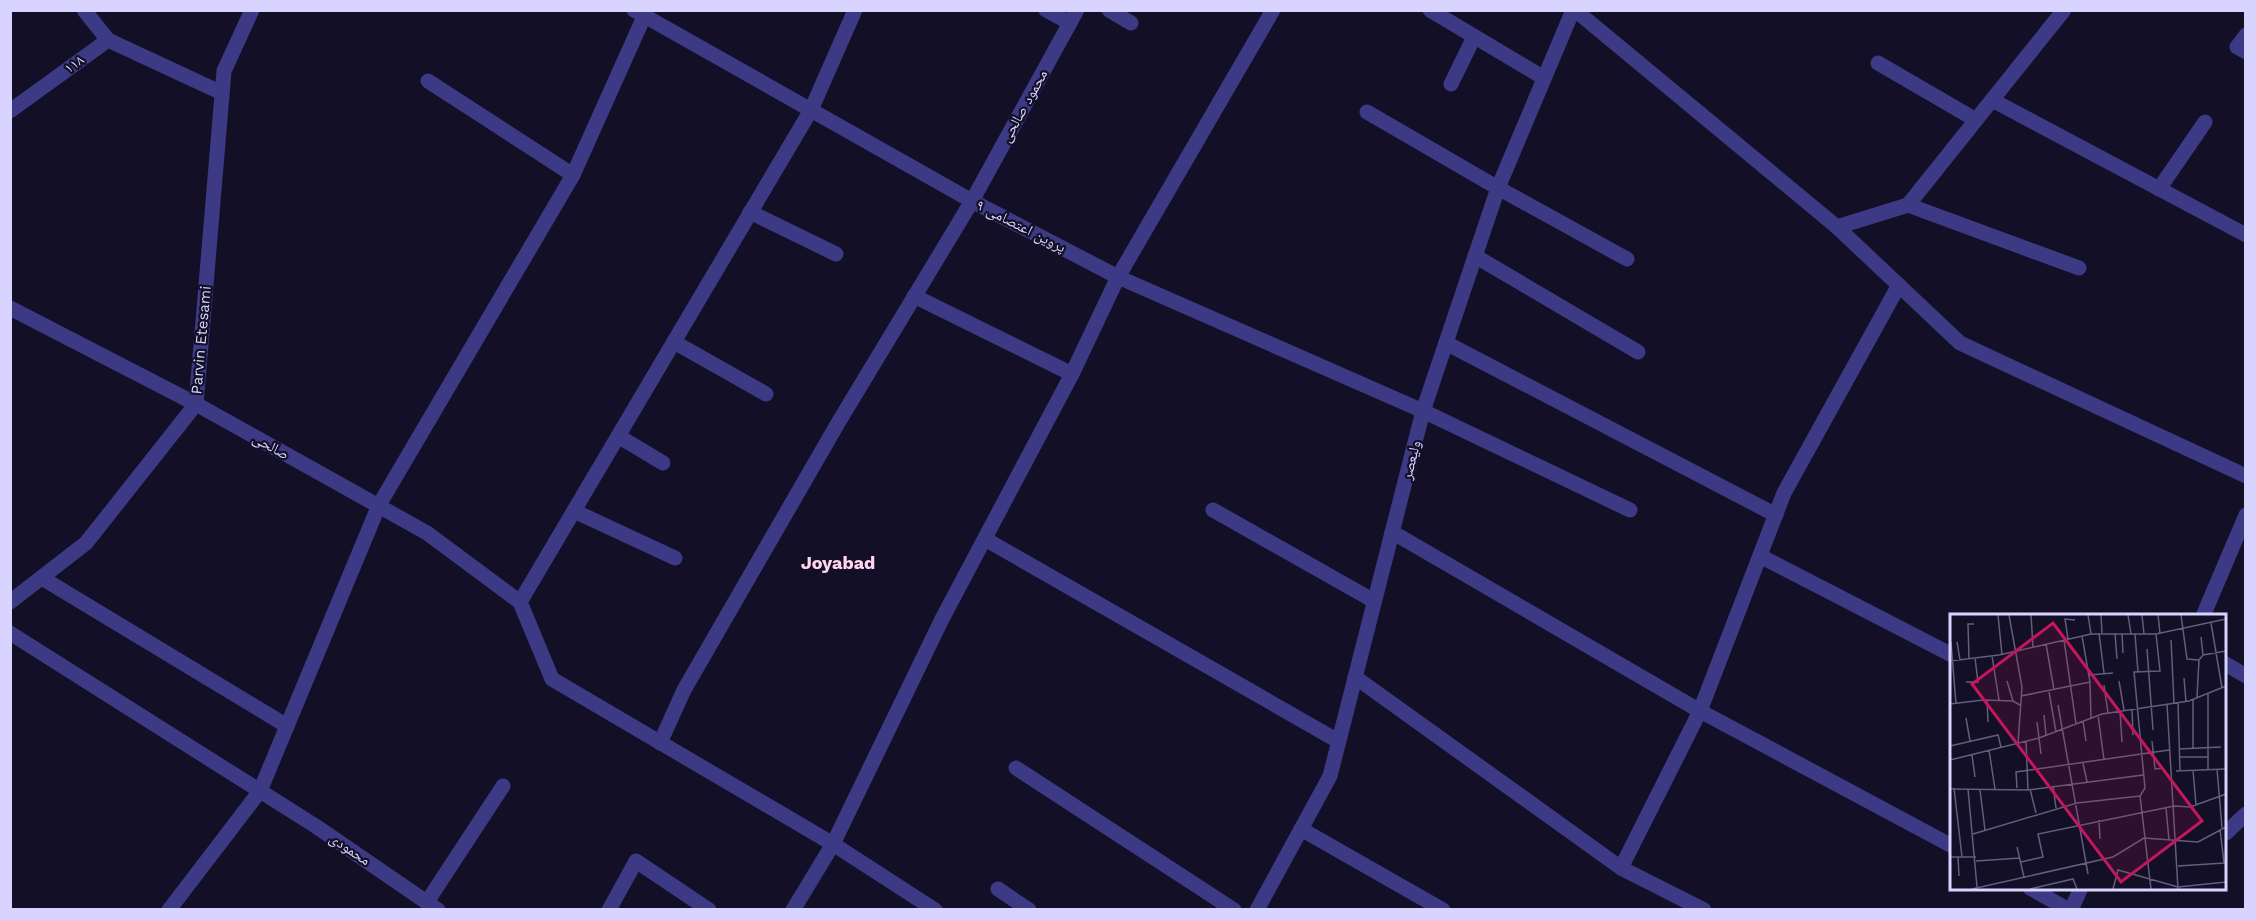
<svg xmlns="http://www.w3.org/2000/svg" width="2256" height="920" viewBox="0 0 2256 920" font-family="'Work Sans','Noto Naskh Arabic',sans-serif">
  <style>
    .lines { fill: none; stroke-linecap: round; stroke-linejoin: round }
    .minor { stroke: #3d3a85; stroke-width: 15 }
    .tertiary { stroke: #3d3a85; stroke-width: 15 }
    .labels { text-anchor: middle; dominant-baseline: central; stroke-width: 4.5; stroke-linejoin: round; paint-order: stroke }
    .street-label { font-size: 15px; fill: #d9d4ff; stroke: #130f26 }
    .quarter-label { font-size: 18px; font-weight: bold; fill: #ffd6f0; stroke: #130f26 }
    .inset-road { fill: none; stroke: #625e7d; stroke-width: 1.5 }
    .view { fill: #c2185b; fill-opacity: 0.15; stroke: #c2185b; stroke-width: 3 }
    .inset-edge { fill: none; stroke: #d9d4ff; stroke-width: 3 }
  </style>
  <rect width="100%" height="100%" fill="#130f26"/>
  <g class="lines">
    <!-- minor -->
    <g class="minor">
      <polyline points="634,10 972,201 1118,277 1423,411 1630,510"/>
      <polyline points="1046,10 1070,23"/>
      <polyline points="1109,10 1131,23"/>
      <polyline points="1430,10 1544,78"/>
      <polyline points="1575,10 1837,227 1960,343 2246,476"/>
      <polyline points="2246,35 2237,47 2246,52"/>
      <polyline points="108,40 222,93"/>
      <polyline points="1878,63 1976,120"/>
      <polyline points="428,81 573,175"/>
      <polyline points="1451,84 1474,37"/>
      <polyline points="1992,100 2246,235"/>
      <polyline points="10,111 108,40 84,10"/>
      <polyline points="1367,112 1498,188 1627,259"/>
      <polyline points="2159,189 2205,122"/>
      <polyline points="1908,205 2079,268"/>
      <polyline points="750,212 836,254"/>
      <polyline points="1837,227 1908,205 2064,10"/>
      <polyline points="1475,256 1638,352"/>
      <polyline points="914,296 1072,374"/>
      <polyline points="10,308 196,404 427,533 520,602"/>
      <polyline points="674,342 766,394"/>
      <polyline points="1446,343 1776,515"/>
      <polyline points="618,436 663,463"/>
      <polyline points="1213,510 1374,601"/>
      <polyline points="574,511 675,558"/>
      <polyline points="1392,532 1700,711 1952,846"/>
      <polyline points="985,539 1338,741"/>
      <polyline points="1760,556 1952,655"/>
      <polyline points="42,578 287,726"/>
      <polyline points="520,602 811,110 855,10"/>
      <polyline points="520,602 552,679 833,844 935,910"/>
      <polyline points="10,633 317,827 438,910"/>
      <polyline points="2224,663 2246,676"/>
      <polyline points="1355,677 1621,868 1704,910"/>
      <polyline points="660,743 684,690 838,423 972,201 1077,10"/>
      <polyline points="1016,768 1234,910"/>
      <polyline points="1301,829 1443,910"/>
      <polyline points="2226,833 2246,814"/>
      <polyline points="1621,868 1700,711 1784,493 1899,285"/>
      <polyline points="2030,888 2069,910"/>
      <polyline points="998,889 1029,910"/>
      <polyline points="427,902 503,786"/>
      <polyline points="169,910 260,791 379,505 573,175 647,10"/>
      <polyline points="609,910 636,861 709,910"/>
      <polyline points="793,910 833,844 942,619 1072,374 1118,277 1273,10"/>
    </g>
    <!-- tertiary -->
    <g class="tertiary">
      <polyline points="10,602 86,543 196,404 224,71 252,10"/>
      <polyline points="2203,616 2246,515"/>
      <polyline points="1257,910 1330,776 1423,411 1498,188 1573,10"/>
      <polyline points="2071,910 2081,888"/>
    </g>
  </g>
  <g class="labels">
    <!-- street labels -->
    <g class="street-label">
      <text transform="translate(74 64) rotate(-36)">۱۱۸</text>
      <text transform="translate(1024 106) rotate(-61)">محمود صالحی</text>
      <text transform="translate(1021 226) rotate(27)">پروین اعتصامی ۹</text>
      <text transform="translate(201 340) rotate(-85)">Parvin Etesami</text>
      <text transform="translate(271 446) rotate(29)">صالحی</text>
      <text transform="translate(1411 460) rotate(-76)">ولیعصر</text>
      <text transform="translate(350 849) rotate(34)">محمودی</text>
    </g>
    <!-- quarter labels -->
    <g class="quarter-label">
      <text x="838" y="562">Joyabad</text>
    </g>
  </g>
  <!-- overview -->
  <g transform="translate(1950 614)">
    <rect width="276" height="276" fill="#130f26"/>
    <path class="inset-road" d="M48,1L52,41M59,1L72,73L68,129M81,1L83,33M138,1L141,20M151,1L152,19M178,1L181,20M192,1L194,20M208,1L210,19M231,1L237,45L249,46M261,9L272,74M149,19L154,59M165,19L167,45M172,20L173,39M185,20L188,58M132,22L140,68L141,104M251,23L253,41M118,25L115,5L125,6M114,26L126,110M221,26L224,89M1,28L6,90M7,28L10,46M96,30L104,76M197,35L203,116M42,42L49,86M19,45L18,10H24M0,47L49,41L141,20H206L276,5M139,61L163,59M234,64L236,88M57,67L63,87M169,67L174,96M16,68H28L25,44M154,71L158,99M99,78L106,118M71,82L140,68M247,83L249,46L253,41L276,37M37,86L38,108M228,89L230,156M0,90L33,86L63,87L70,91M217,90L228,275M108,91L138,260M182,95L183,121M170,97L172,128M94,101L96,121M148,101L154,146M16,104L20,127M133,107L136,127M87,108L91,140M76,127L78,176M202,127L205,155L213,154M0,132L48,121L51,133M243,134V85M229,135L271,133M39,136L45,175M22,141L25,163M229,143H259M0,146L89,124L152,100L239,87L276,72M133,149L137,168M258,155V79M267,155L272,214M243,156L246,191M226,157L276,155M103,172L106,194M4,174L12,243M67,174L66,158L219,136M0,175L78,176L193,161M18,175L27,273M80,175L86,199M30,176L35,216M190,182L195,174L184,58L210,57L206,20M190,182L201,275M216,194L219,226M149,206L150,225M23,220L127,189L190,182M67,233L74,263M0,243H26M8,243L9,262M26,247L70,244M71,248L93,243L88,220L224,192L240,193L276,180M228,252L274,249L270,215M22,275L163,243L194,224L248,228L276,213M80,275L123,265L127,275M163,275L168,256L228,273L276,268"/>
    <path class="view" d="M103,9L252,207L171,268L22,70Z"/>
    <rect width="276" height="276" class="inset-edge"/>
  </g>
  <!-- border -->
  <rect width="2256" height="920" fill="none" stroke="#d9d4ff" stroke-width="24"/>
</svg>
